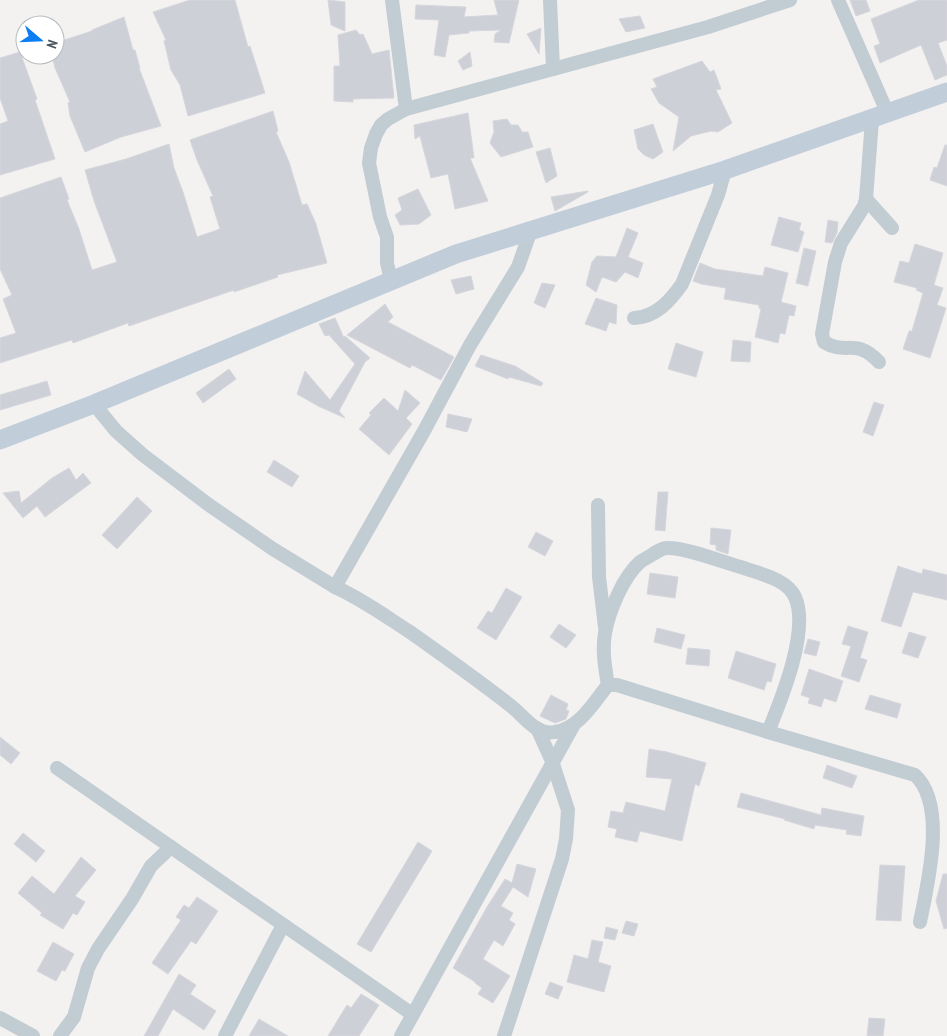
<svg xmlns="http://www.w3.org/2000/svg" width="947" height="1036" viewBox="0 0 947 1036" font-family="'PT Sans Narrow',sans-serif">
  <style>
    .building { fill: #cdd0d6; stroke: #d5d7dd }
    .lines { fill: none; stroke-linecap: round; stroke-linejoin: round }
    .street { stroke: #c1ccd3; stroke-width: 14 }
    .secondary { stroke: #c1ced9; stroke-width: 19 }
  </style>
  <rect width="100%" height="100%" fill="#f4f1f1"/>
  <!-- building -->
  <g class="building">
    <polygon points="190,0 235,0 248,47 250,46 265,93 188,116 180,85 171,70 164,41 166,40 153,12"/>
    <polygon points="328,0 345,2 345,31 331,25"/>
    <polygon points="494,0 519,0 509,43 494,42 495,34 501,30 469,31 469,33 449,35 445,57 434,55 439,20 415,19 416,5 466,7 464,17 498,15"/>
    <polygon points="850,0 866,0 870,11 856,16"/>
    <polygon points="919,0 947,0 947,40 938,43 947,66 947,75 935,80 921,45 880,63 874,46 880,44 871,19"/>
    <polygon points="640,16 645,28 626,32 619,19"/>
    <polygon points="124,17 133,50 135,50 140,68 139,68 161,126 121,137 85,152 70,116 68,103 70,102 55,68 52,55 55,55 55,43 92,31 92,30"/>
    <polygon points="541,28 539,54 527,34"/>
    <polygon points="356,30 360,35 363,34 372,54 389,50 394,98 353,99 353,102 334,101 334,66 340,66 338,35"/>
    <polygon points="20,52 37,99 35,100 55,159 0,175 0,124 8,121 0,98 0,58"/>
    <polygon points="470,52 472,66 463,70 458,61"/>
    <polygon points="702,61 710,72 714,70 721,89 716,90 732,123 718,132 711,131 691,136 673,151 679,117 659,103 651,89 657,87 653,79"/>
    <polygon points="273,111 278,131 276,132 289,162 302,205 307,204 316,224 327,263 277,275 278,277 234,292 234,290 129,326 128,323 73,343 72,340 0,363 0,338 16,333 3,299 12,295 0,269 0,198 61,177 69,199 67,200 79,229 92,270 117,262 94,201 85,170 126,159 169,144 174,168 183,192 197,237 220,229 210,197 213,196 197,160 190,140"/>
    <polygon points="468,113 474,158 470,158 488,201 455,209 448,174 431,178 420,136 415,139 414,125"/>
    <polygon points="507,119 511,125 518,125 522,132 528,132 533,147 501,157 490,143 494,132 493,121"/>
    <polygon points="653,124 663,152 653,159 644,155 638,149 634,130"/>
    <polygon points="945,145 947,145 947,186 930,180 934,167 937,168"/>
    <polygon points="550,148 557,176 546,183 536,152"/>
    <polygon points="418,189 431,215 419,224 400,225 395,215 402,210 398,198"/>
    <polygon points="588,191 588,192 555,211 551,197"/>
    <polygon points="779,217 801,223 799,230 804,232 798,252 771,245"/>
    <polygon points="828,220 838,222 837,233 832,243 825,242"/>
    <polygon points="627,228 638,233 628,257 643,263 638,278 625,272 616,282 602,277 596,292 586,285 592,262 597,256 616,257"/>
    <polygon points="915,244 943,253 934,285 943,288 937,305 946,308 930,358 903,349 909,331 912,331 923,293 916,290 917,288 894,282 900,261 909,263"/>
    <polygon points="804,248 816,251 808,286 796,283"/>
    <polygon points="700,263 715,269 763,276 765,267 788,273 781,302 796,306 794,316 789,315 785,334 780,333 778,343 755,337 761,309 759,308 759,305 724,299 726,288 701,284 693,281"/>
    <polygon points="471,276 474,289 456,294 451,280"/>
    <polygon points="542,283 555,285 545,308 534,303"/>
    <polygon points="596,298 617,305 616,324 609,322 606,331 585,324"/>
    <polygon points="385,304 393,317 388,322 454,357 441,380 412,365 410,368 347,335"/>
    <polygon points="335,318 344,338 345,336 370,358 365,362 339,411 345,418 318,406 297,394 305,371 330,400 355,364 329,335 325,336 319,324"/>
    <polygon points="733,340 751,342 750,362 731,361"/>
    <polygon points="676,343 703,352 696,377 668,369"/>
    <polygon points="481,355 515,366 543,383 541,386 509,377 508,379 475,366"/>
    <polygon points="229,369 236,379 203,403 196,393"/>
    <polygon points="47,381 51,395 0,410 0,395"/>
    <polygon points="405,390 420,403 406,418 412,424 389,455 359,429 371,415 369,413 384,398 398,411"/>
    <polygon points="874,402 884,405 873,436 863,432"/>
    <polygon points="448,414 472,419 467,432 446,427"/>
    <polygon points="274,460 299,476 292,487 267,472"/>
    <polygon points="69,468 76,480 83,473 91,483 45,517 37,506 23,518 3,493 19,491 21,503 52,478"/>
    <polygon points="658,492 668,492 665,531 655,530"/>
    <polygon points="137,497 152,511 117,549 102,535"/>
    <polygon points="711,528 731,530 728,554 716,550 716,545 710,544"/>
    <polygon points="536,532 553,541 545,556 528,547"/>
    <polygon points="898,566 922,574 923,569 947,575 947,600 913,592 901,627 881,621"/>
    <polygon points="650,573 678,577 675,598 647,594"/>
    <polygon points="506,588 522,597 496,640 477,628 488,611 492,613"/>
    <polygon points="559,624 576,635 566,648 550,637"/>
    <polygon points="848,626 868,632 860,658 867,660 859,682 841,676 851,646 842,644"/>
    <polygon points="657,628 685,635 681,649 654,642"/>
    <polygon points="909,632 926,637 918,658 902,653"/>
    <polygon points="808,639 820,642 816,656 804,653"/>
    <polygon points="688,648 710,650 709,666 686,664"/>
    <polygon points="736,651 776,664 771,682 767,681 764,690 728,678"/>
    <polygon points="809,669 843,681 836,702 824,698 821,707 808,703 810,698 801,695"/>
    <polygon points="551,695 568,704 566,710 569,711 566,719 555,723 540,716"/>
    <polygon points="870,695 901,704 897,718 865,709"/>
    <polygon points="0,737 20,753 11,764 0,755"/>
    <polygon points="649,749 667,752 706,763 699,786 695,784 682,841 640,831 637,842 615,837 617,829 608,827 611,811 623,813 626,802 665,811 672,779 646,777"/>
    <polygon points="827,765 857,776 852,788 823,778"/>
    <polygon points="741,793 821,815 822,808 864,816 861,836 846,834 847,830 815,825 814,829 784,820 785,819 737,807"/>
    <polygon points="23,833 45,851 36,862 14,844"/>
    <polygon points="418,842 432,851 371,952 357,944"/>
    <polygon points="81,857 96,870 75,896 85,902 77,915 73,913 63,929 40,915 42,913 18,893 32,876 54,894"/>
    <polygon points="517,864 536,869 528,897 513,887 501,906 513,913 509,920 515,924 503,946 494,940 483,959 510,976 493,1003 478,994 482,988 475,983 475,982 453,968 487,907 505,879 512,883"/>
    <polygon points="880,865 905,866 901,921 876,920"/>
    <polygon points="943,874 947,874 947,928 944,929 936,901"/>
    <polygon points="197,897 218,911 196,944 191,941 168,974 152,963 181,920 176,917 184,905 189,908"/>
    <polygon points="626,921 638,924 634,936 622,933"/>
    <polygon points="606,927 618,930 615,940 604,938"/>
    <polygon points="592,940 603,942 598,962 611,966 604,992 567,982 574,955 588,959"/>
    <polygon points="53,942 74,954 65,971 62,970 56,981 37,971"/>
    <polygon points="179,974 196,985 190,994 216,1011 204,1030 173,1009 158,1036 144,1036"/>
    <polygon points="550,982 563,987 558,999 545,994"/>
    <polygon points="361,994 379,1005 359,1036 328,1036 347,1005 351,1008"/>
    <polygon points="869,1018 885,1019 883,1036 867,1036"/>
    <polygon points="259,1019 288,1036 249,1036"/>
  </g>
  <g class="lines">
    <!-- street -->
    <g class="street">
      <polyline points="392,0 406,109"/>
      <polyline points="550,0 553,69"/>
      <polyline points="838,0 888,114"/>
      <path d="M872,120L866,199L864,206L841,243L835,262L822,334L824,342C846,356 856,337 879,362"/>
      <polyline points="866,199 892,228"/>
      <path d="M531,230L518,267L470,345L424,431L335,587C362,599 385,616 410,632C444,656 478,680 511,706C524,716 536,736 555,732C580,728 593,703 608,685H617L768,732L915,775C947,805 928,882 920,922"/>
      <polyline points="391,280 387,263 387,237 380,217 369,163 371,148 376,134 381,125 388,119 406,109 708,27 790,0"/>
      <path d="M634,318C656,317 670,301 682,284L718,195L725,170"/>
      <polyline points="94,404 116,431 143,455 209,505 273,549 335,587"/>
      <polyline points="598,505 599,577 605,627"/>
      <path d="M608,685C605,668 602,650 605,633C609,611 623,577 640,562C644,559 649,557 653,554C657,552 662,548 667,548C685,547 725,563 744,568C760,574 787,579 795,597C810,630 781,700 768,732"/>
      <polyline points="57,768 412,1014"/>
      <polyline points="0,1018 33,1036"/>
      <polyline points="60,1036 74,1017 88,968 98,949 132,899 151,866 171,847"/>
      <polyline points="225,1036 283,925"/>
      <polyline points="401,1036 573,726"/>
      <polyline points="504,1036 562,859 566,839 568,810 552,761 537,728"/>
    </g>
    <!-- secondary -->
    <polyline class="secondary" points="0,440 94,404 456,254 725,170 947,92"/>
  </g>
  <!-- north arrow -->
  <g transform="translate(40 40) rotate(109)"><circle r="24" fill="#ffffff" stroke="#b5bbbf"/>
  <path d="M0-4L9 19L0 12L-9 19Z" fill="#0c7df2"/>
  <text y="-8" font-size="14" font-weight="bold" text-anchor="middle" fill="#475660">N</text>
  </g>
</svg>
